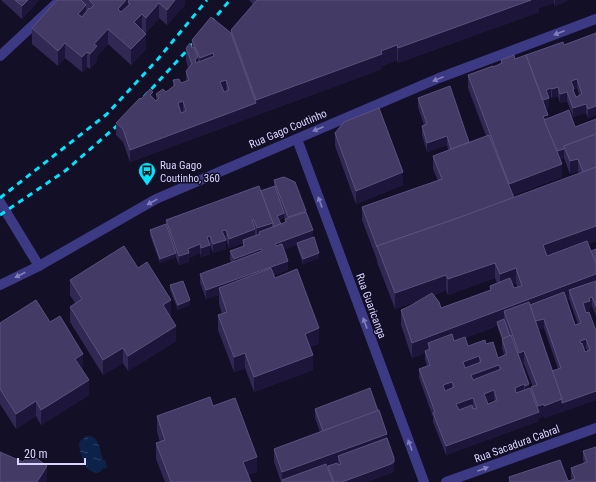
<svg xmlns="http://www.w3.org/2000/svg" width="596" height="482" viewBox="0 0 596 482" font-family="'Roboto Condensed',sans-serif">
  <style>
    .water { fill: url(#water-ripples) }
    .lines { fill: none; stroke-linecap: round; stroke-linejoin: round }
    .minor { stroke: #3d3a85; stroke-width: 10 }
    .tertiary { stroke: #3d3a85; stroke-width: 10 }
    .rail { stroke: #00e5ff; stroke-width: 3; stroke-dasharray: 6 5; stroke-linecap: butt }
    .wall { fill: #312854; fill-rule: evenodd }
    .shaded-wall { fill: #1d163a }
    .building { fill: #433a66; stroke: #5a527e; fill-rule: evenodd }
    .oneway { fill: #837fbc }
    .labels { text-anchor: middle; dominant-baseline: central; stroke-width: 3; stroke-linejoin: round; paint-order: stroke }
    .street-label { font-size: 11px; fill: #d9d4ff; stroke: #130f26 }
    .poi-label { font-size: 11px; fill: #d9d4ff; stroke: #130f26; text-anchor: start }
  </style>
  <defs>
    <pattern id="water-ripples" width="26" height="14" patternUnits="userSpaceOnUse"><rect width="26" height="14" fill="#0c2248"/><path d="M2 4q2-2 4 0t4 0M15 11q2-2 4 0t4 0" fill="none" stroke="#2f4163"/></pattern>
  </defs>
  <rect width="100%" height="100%" fill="#130f26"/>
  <!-- water -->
  <path class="water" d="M86,436C99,434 100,450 103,460H105L107,468L102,469L100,472C88,475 84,464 81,454C80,451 79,447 79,444C80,440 83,439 86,436Z"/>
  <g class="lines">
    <!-- minor -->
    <g class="minor">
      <polyline points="0,56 60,0"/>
      <polyline points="297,139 424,482"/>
      <polyline points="446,482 596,428"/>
    </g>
    <!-- tertiary -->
    <g class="tertiary">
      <polyline points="0,202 39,266"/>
      <polyline points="0,285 39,266 156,199 439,78 596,19"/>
    </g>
    <!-- rail -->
    <g class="rail">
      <polyline points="144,97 191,46 230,0"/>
      <polyline points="0,198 107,114 158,59 207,0"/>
      <polyline points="0,215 65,171 118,125 123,119"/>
    </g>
  </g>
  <!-- wall -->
  <g class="wall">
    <polygon points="1,0 39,0 22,19"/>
    <polygon points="57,0 185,0 185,5 167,25 159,18 146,33 142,30 146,49 131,65 108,44 97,56 97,61 90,69 87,67 82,72 65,58 58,66 32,44 32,28"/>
    <polygon points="249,0 567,0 567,1 555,6 554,3 539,8 539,12 398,63 397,60 382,66 382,69 130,162 123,142 116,135 116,123 141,99 153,98 156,101 156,94 166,92 173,87 173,80 181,83 186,81 186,71 188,68 186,60 186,48 192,48 192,40 231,33 231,30 253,4"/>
    <path d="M596,33V115L588,118L586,113L573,117L567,101L560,103L558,96L552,98L551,97L549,98V107L545,108L548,118L575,127L596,119V241L588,244L591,251L596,249V316L592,306L590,307V310L586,311L596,331V400L544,418V416L539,418V421L446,455L433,422V417L419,378V369L427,366L425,360V353L412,358L401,325V310L408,307L423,299L395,309L377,262V260L362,220V207L438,181L433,169V156L448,150L447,145L427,152L422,135V126L424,125L418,107V98L469,142L486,136L468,88V75L501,64V60L515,59L526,55L564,45ZM577,88L579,95L576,97L574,92V89ZM564,158L570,174L578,171L579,174L514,198L513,195L562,177L560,159ZM495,278L497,283L490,286V290L441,308L434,295L446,290L448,295ZM516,283L517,287L514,288L512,284ZM569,299L578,324L575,325L566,300ZM497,326L502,340V348L504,355L498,358L486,344L468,346L465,338ZM544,328L558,369L552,371L538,329ZM586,348L587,351L585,352L584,349ZM524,364L533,387H531V391L529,388L522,365ZM494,399L495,401L488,404L487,402Z"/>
    <polygon points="335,133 403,185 356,204 335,146"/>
    <path d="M274,180L306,212L313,237L319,258L303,264L297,247V245L284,249L288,270L274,275L275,278L319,344L310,347L313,370L254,392L245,368L234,372L218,330V315L222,314L219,304V295L206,299L200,283V274L231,262L230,260V251L243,247V243L229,248L226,239V249L213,253L210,245V254L201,257L200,253L189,258V262L179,265L176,257L160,263L150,235V230L166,224V220L274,186ZM284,217L285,219V223L281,225L279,220Z"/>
    <polygon points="138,268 171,315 170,316 176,341 128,371 123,363 103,375 70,322 70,307 75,303 70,295 70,280"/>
    <polygon points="170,285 190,305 178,310 170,290"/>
    <polygon points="50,322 83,369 82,370 89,395 41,425 36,416 16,429 0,404 0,323"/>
    <polygon points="213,406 257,472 248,475 251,482 165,482 156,459 156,443 160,442 157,432 157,416"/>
    <polygon points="315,409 387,438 394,466 394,471 391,473 366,482 281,482 274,462 274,449 320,432 315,418"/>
    <polygon points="583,451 596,482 509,482 509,477 568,481 572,480 571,477 571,468 584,463 583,460"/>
  </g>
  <!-- shaded-wall -->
  <g class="shaded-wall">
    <polygon points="28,0 39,0 22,19 22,6"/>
    <polygon points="126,0 129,0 128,2 128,14 118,24 118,9"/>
    <polygon points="175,0 185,0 185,5 167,25 167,10"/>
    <polygon points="531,0 554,0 554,3 539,8 539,12 398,63 398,48"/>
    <polygon points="555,0 567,0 567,1 555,6"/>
    <polygon points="159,3 159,18 146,33 146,18"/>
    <polygon points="86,5 86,20 78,14"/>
    <polygon points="142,14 142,30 134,22"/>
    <polygon points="108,29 108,44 97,56 97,61 90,69 90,54 94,44"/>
    <polygon points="146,34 146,49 131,65 131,49"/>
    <polygon points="65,43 65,58 58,66 58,51"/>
    <polygon points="397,45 397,60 382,66 382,69 130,162 130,150 256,103 256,100"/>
    <polygon points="87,52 87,67 82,72 82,57"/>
    <polygon points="213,53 213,66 200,71 200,58"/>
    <polygon points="198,54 198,66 195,59 198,58"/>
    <polygon points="577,79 577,88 574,89 574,98 571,81"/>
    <polygon points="226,80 226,93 220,95 220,82"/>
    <polygon points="558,87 558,96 552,98 552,89"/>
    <polygon points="551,88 551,97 549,98 549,107 542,109 542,100 546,90"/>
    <polygon points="153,92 153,104 150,95"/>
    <polygon points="567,92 567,101 560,103 560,94"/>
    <polygon points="183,101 183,114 178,116 178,103"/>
    <polygon points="586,104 586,113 573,117 573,108"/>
    <polygon points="596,106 596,115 588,118 588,109"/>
    <polygon points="548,115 548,127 543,116"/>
    <polygon points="447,136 447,145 427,152 427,143"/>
    <polygon points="564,149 564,158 556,161 556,152"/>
    <polygon points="578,159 578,171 570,174 570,161"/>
    <polygon points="562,164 562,177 509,196 509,184"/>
    <polygon points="403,172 403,185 356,204 356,191"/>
    <polygon points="306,211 306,220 288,226 288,217"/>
    <polygon points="284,213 284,218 277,220 277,216"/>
    <polygon points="273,223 273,232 259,232 259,237 257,237 257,228"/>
    <polygon points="596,226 596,241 543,260 543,245"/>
    <polygon points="255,229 255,238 243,240 243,243 229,248 229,239"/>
    <polygon points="226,230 226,239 222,240 222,231"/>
    <polygon points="313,230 313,239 297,243 297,245 275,253 275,244"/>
    <polygon points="210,236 210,245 207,237"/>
    <polygon points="226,240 226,249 213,253 213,244"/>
    <polygon points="200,244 200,253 189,258 189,262 179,265 179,256 188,249"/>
    <polygon points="210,245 210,254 201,257 201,248"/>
    <polygon points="261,249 261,258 234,268 234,259"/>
    <polygon points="176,253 176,257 160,263 160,259"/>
    <polygon points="319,253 319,258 303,264 303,259"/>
    <polygon points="288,261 288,270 221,294 219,288 219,295 206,299 206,290"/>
    <polygon points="495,263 495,278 448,295 448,279"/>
    <polygon points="516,268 516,283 500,289 500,274"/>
    <polygon points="596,274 596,289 569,290 569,299 531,313 504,311 504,324 497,322 497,326 430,351 430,349 428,343 428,352 425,351 425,353 412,358 412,343"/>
    <polygon points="446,275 446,290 395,309 395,293"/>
    <polygon points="592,297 592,306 590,307 590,310 583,312 583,303 589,298"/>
    <polygon points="171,300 171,315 163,320 163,305"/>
    <polygon points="190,300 190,305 178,310 178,305"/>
    <polygon points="544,319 544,328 534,331 534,322"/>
    <polygon points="176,326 176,341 128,371 128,356"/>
    <polygon points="319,328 319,344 305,349 305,334"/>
    <polygon points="586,339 586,348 580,350 580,341"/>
    <polygon points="123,348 123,363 103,375 103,360"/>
    <polygon points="524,351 524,364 519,365 519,353"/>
    <polygon points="245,353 245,368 234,372 234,357"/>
    <polygon points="83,354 83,369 75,374 75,359"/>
    <polygon points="313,355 313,370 254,392 254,377"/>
    <polygon points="479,356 479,365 463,371 463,362"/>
    <polygon points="499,365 499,374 471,384 471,375"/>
    <polygon points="89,380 89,395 41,425 41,410"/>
    <polygon points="452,382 452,391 443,394 443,385"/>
    <polygon points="524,384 524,393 515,397 515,388"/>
    <polygon points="529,384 529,393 525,395 525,386"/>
    <polygon points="494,390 494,399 484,403 484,394"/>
    <polygon points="596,391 596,400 562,412 562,403"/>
    <polygon points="473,398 473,407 456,413 456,404"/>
    <polygon points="562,399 562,412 544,418 544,406"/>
    <polygon points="36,401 36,416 16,429 16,414"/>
    <polygon points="544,404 544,416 539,418 539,421 446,455 446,446 538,412 538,406"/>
    <polygon points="387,434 387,447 338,456 338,465 328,466 328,468 289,482 282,480 282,472"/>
    <polygon points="257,457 257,472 243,477 243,462"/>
    <polygon points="394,458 394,471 391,473 366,482 342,482"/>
    <polygon points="47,466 47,482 37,482"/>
  </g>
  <!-- building -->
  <g class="building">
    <polygon points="15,0 28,0 22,6"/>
    <polygon points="57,0 81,0 86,5 78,14 82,17 89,8 90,9 94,5 89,0 126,0 118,9 121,12 130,4 128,2 129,0 175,0 167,10 159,3 146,18 142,14 134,22 146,34 131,49 108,29 94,44 97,46 90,54 87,52 82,57 65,43 58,51 32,28"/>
    <polygon points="257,0 531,0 398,48 397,45 381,51 382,54 256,100 231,30"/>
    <path d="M211,17L231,33L256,103L130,150L123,129L116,123L140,98L141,99L150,89L153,92L150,95L156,101L159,98L156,94L163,89L166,92L175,85L173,80L179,79L181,83L189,80L186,71L192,64L186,48L190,43L192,48L194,47L198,57L195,59L196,63L214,56L213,53L200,58L198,54L192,40ZM226,80L229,90L224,92L220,82ZM183,101L186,111L181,113L178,103Z"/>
    <path d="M596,33V106L588,109L586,104L573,108L567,92L560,94L558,87L552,89L551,88L546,90L549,98L543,100L526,55L563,42L564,45ZM577,79L582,94L576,97L573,90L574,89L571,81Z"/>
    <polygon points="514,55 515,59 526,55 548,115 543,116 562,164 509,184 468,75 493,66 493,67 502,63 501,60"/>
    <polygon points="450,86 469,142 451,149 447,136 427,143 422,126 427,124 418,98"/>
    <polygon points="379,108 403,172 356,191 335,133 344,122"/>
    <polygon points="569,110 575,127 596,119 596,134 564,146 564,149 557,151 544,120"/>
    <polygon points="596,134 596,167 583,172 578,159 570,161 564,146"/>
    <polygon points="489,135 514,198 458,218 377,246 377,247 362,207 442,179 433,156"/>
    <polygon points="596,167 596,226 543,245 547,256 587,241 596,263 596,274 412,343 401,310 408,307 432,293 439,302 441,308 491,290 490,286 510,278 514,288 522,286 516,268 500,274 495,263 448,279 446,275 395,293 377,246 458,218"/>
    <polygon points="284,177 295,182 306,211 288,217 274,180"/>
    <polygon points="259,186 273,223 257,228 254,220 252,220 255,229 229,239 226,230 222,231 226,240 213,244 210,236 207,237 210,245 201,248 200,244 188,249 189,253 179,256 166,220"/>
    <polygon points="275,186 284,213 277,216 281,224 273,227 273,223 261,191"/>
    <polygon points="306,212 313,230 275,244 276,246 282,244 288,261 206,290 200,274 262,251 261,249 234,259 230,251 244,246 243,240 260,234 259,232 286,222 285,219"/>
    <polygon points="166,224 176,253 160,259 150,230"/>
    <polygon points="314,237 319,253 303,259 297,243"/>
    <polygon points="124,246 138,268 147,262 171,300 163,305 176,326 128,356 123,348 103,360 70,307 82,299 70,280"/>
    <polygon points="596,249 596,263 591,251"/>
    <polygon points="271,268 275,278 297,269 319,328 305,334 313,355 254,377 245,353 234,357 218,315 227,312 219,288"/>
    <polygon points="183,281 190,300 178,305 170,285"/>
    <path d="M596,281V307L592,297L589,298L590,301L583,303L586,313L589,312L596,331V391L562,403V399L552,371L561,368L544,319L535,321L530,305L564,292L575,325L581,323L569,290ZM586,339L590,350L585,352L582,343L581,344L580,341Z"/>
    <polygon points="36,300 50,322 60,316 83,354 75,359 89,380 41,410 36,401 16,414 0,389 0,323"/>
    <polygon points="529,302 562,399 544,406 544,404 538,406 531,387 537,385 524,351 519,353 504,311"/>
    <polygon points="504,319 510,336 503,339 497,322"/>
    <path d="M452,334L454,341L465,337L468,346L485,340L486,344L493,342L498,358L507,354L502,339L511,335L529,384L525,386L524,384L515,388L516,393L530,388L539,412L446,446L433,413L435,412L419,369L430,365L425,351L430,349L428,343ZM479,356L481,362L465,368L463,362ZM499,365L501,369L473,380L471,375ZM452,382L454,387L445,391L443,385ZM494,390L497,400L488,404L484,394ZM473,398L477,408L473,409L472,405L459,410L456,404Z"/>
    <polygon points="370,388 378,411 323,431 315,409"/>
    <polygon points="210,397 213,406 235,398 257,457 243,462 251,482 183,482 182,481 179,482 171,482 156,443 165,440 157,416"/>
    <polygon points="379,410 387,434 282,472 274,449"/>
    <polygon points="387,438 394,458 394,462 391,464 342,482 334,482 328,466 337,463 338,465 341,464 338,456"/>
    <polygon points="596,447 596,482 510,482 509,477 560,460 568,481 575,479 571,468 587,462 583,451"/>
    <polygon points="0,452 23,462 29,453 47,466 37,482 0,482"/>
    <polygon points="326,464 333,482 283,482 282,480"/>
  </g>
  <!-- one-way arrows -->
  <defs><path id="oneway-solid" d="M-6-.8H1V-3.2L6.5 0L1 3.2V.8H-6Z"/></defs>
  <g class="oneway">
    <use href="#oneway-solid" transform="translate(559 33) rotate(159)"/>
    <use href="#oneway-solid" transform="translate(438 79) rotate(158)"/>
    <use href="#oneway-solid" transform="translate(318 129) rotate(157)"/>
    <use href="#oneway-solid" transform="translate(152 202) rotate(151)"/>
    <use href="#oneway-solid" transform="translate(320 202) rotate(-110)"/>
    <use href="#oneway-solid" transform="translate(20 275) rotate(153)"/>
    <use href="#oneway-solid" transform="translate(365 323) rotate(-110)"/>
    <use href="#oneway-solid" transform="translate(410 445) rotate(-110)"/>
    <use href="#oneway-solid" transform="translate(483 469) rotate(-20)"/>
  </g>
  <!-- icons -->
  <defs>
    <symbol id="bus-pin" viewBox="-11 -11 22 30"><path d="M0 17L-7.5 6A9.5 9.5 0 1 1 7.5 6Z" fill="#00e5ff" stroke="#130f26"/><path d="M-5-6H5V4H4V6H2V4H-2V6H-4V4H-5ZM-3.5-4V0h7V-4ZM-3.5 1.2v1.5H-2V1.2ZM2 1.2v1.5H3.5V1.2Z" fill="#111"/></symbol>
  </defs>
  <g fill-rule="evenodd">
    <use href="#bus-pin" x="137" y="161" width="20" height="27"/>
  </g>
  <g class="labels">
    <!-- street labels -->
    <g class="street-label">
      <text transform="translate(288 129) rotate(-23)">Rua Gago Coutinho</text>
      <text transform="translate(371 306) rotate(70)">Rua Guaricanga</text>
      <text transform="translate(517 444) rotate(-20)">Rua Sacadura Cabral</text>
    </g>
    <!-- poi labels -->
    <g class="poi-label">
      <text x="160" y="165">Rua Gago<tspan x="160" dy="13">Coutinho, 360</tspan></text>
    </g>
  </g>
  <!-- scale -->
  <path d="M18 458v6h67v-6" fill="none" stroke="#d9d4ff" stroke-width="2"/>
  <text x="24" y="458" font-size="12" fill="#d9d4ff" stroke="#130f26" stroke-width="3" paint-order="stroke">20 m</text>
</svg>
